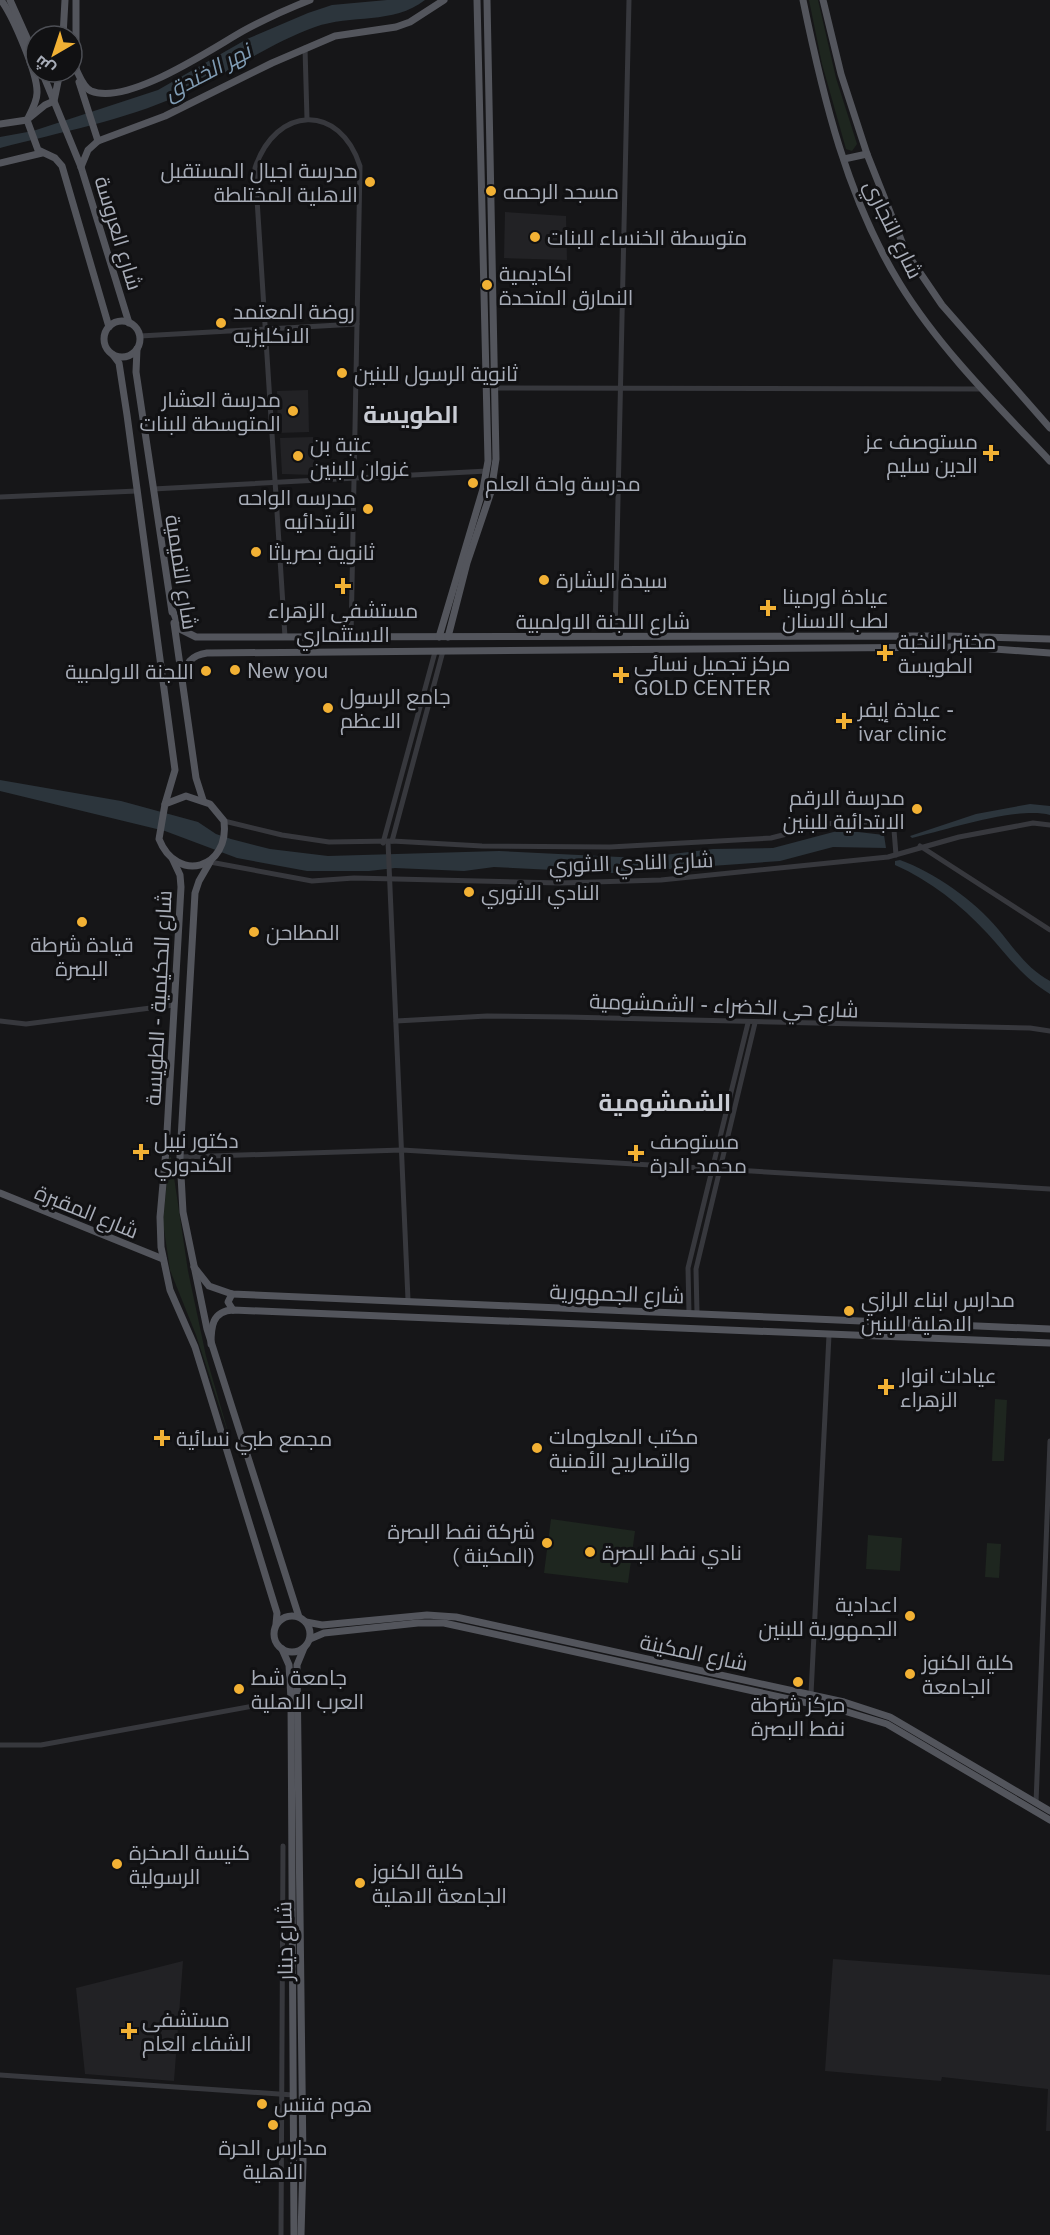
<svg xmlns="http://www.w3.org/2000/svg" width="1050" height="2235" viewBox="0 0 1050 2235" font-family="'IBM Plex Sans',Cairo,sans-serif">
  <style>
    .built { fill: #222225 }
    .green { fill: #1e261f }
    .water { fill: #2c353c }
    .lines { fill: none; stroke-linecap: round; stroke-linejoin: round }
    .minor { stroke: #37383d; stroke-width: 5 }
    .major { stroke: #53555c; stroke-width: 7 }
    .poi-dot { fill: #f2b134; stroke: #111113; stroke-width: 2 }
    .labels { text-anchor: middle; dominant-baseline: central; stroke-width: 6; stroke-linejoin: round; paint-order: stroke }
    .poi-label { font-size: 21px; fill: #a8adb8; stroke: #111113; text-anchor: start }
    .street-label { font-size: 21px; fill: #a8adb8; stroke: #111113 }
    .water-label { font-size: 22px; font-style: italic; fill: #7f9bb3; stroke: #111113 }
    .quarter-label { font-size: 24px; font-weight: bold; fill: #c9ccd4; stroke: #111113 }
  </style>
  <rect width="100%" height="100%" fill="#161618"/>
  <!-- built -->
  <g class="built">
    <polygon points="505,212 566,216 567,260 504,258"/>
    <polygon points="308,390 309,432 278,433 277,391"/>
    <polygon points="313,437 315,475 282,474 280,438"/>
    <polygon points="833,1959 1050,1975 1050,2131 1046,2131 1048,2089 942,2077 941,2081 825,2071"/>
    <polygon points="183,1961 174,2081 85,2074 76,1988"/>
  </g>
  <!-- green -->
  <g class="green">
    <polygon points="809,0 818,0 836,78 857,144 852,151 846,149 822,64"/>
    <polygon points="171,1157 188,1271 206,1356 231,1442 196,1335 170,1270 163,1223 169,1158"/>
    <polygon points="995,1399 1007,1400 1004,1461 992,1461"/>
    <polygon points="551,1519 635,1531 628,1583 544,1573"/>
    <polygon points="868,1535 902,1538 900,1571 866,1569"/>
    <polygon points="987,1543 1001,1544 999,1578 985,1577"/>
  </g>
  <!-- water -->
  <g class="water">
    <path d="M387,0H425C393,25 351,14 315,27C267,44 227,75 180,95C123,121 60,132 0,148V137L33,131L158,90L247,39L308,13L332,5Z"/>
    <polygon points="0,780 121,801 198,822 216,834 231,839 270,849 328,856 499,851 640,858 713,849 773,848 841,830 884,835 886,848 833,847 780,861 613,873 494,867 464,871 395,868 369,871 307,871 237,858 165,831 0,791"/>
    <path d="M1030,804L1050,806V815C1018,806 946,830 912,838L910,836L976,814Z"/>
    <path d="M900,860C934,872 975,901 998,929C1014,948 1027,969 1050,981V994C1023,978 1008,956 987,933C961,905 931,881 895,865V861Z"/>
  </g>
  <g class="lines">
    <!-- minor -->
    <g class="minor">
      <polyline points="305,48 307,119"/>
      <polyline points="140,336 357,324"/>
      <polyline points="496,388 982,389"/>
      <polyline points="153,489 487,471"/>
      <polyline points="0,497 137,491"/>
      <polyline points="615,636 629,0"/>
      <path d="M285,637L255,168C276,105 340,103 360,166L351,637"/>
      <polyline points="224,821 282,835 329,842 392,841 482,846 610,847 771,838 826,824 856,821 894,830 896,855"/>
      <polyline points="392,841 443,651"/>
      <polyline points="388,842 408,1300"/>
      <polyline points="383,843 435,652"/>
      <polyline points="920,846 1050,930"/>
      <polyline points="210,862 312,881 354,878 560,883 661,880 888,857 959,837 1033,823 1050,825"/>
      <polyline points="0,1021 26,1024 174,1005"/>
      <polyline points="396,1021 487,1016 567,1017 1030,1028 1050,1031"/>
      <polyline points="180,1157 402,1150 1050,1189"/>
      <polyline points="689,1313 688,1268 748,1023"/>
      <polyline points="697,1313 696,1269 755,1023"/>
      <polyline points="811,1694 829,1335"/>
      <polyline points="0,1745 41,1745 291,1699"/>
      <polyline points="1036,1803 1050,1441"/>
      <polyline points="0,2075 293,2095"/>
      <polyline points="281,2235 283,1846"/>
    </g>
    <!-- major -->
    <g class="major">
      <path d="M1,0C13,16 38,74 37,93C37,102 31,112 27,120"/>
      <polyline points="10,0 36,58"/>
      <polyline points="76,0 76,71"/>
      <path d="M803,0C823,97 847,198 900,284C940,349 998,406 1050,461"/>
      <polyline points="823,0 841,74 867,154 906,252 942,305 1050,428"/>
      <polyline points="63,36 65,0"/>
      <path d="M76,69C80,77 83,87 91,91C128,106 211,49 243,31C265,19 287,9 310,0"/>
      <polyline points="42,72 81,167 129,323"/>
      <polyline points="79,82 98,141 88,150 81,167"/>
      <polyline points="29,118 45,105 54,101 60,72"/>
      <polyline points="27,120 38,150 55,158 62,166 109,327"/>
      <polyline points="0,124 27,120"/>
      <polyline points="98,141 165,116 272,63 335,36 396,27 410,22 444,0"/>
      <polyline points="844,159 867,154"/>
      <polyline points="0,163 42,153"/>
      <circle cx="122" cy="339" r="18"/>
      <polyline points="137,349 136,372 172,612"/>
      <polyline points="113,355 119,363 127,415 175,770 165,804"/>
      <polyline points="172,609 180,629 196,637 948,636 1050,639"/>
      <polyline points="174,623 196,778 203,800"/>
      <polyline points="439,637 483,489 488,461 477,0"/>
      <polyline points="448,637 467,563 491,492 496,459 487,0"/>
      <path d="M183,679C185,664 191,655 207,653L967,647L1050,653"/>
      <path d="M186,796L210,804L224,821C230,869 177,884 159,839L165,804Z"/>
      <polyline points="173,860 180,875 181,887 166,1150 160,1217 161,1247 170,1290 195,1347 277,1613 276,1624"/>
      <polyline points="210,862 199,881 195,893 180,1157 183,1212 207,1329 299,1617"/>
      <polyline points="0,1193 163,1259"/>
      <polyline points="194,1267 209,1286 232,1294 1050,1329"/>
      <polyline points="232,1294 228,1302 233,1310"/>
      <path d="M211,1344C211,1327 212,1311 233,1310L1050,1343"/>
      <circle cx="292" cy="1634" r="18"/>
      <polyline points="306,1622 322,1625 427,1615 456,1617 844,1702 890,1717 1050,1811"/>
      <polyline points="310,1639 324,1633 418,1623 444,1623 844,1711 887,1724 1050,1820"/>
      <polyline points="282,1649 289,1665 291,1699 294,2235"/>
      <polyline points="301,2235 303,2162 297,1665 304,1648"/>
    </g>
  </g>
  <!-- markers -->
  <g class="poi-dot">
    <circle cx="370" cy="182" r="6"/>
    <circle cx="491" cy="191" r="6"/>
    <circle cx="535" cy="237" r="6"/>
    <circle cx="487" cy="285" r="6"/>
    <circle cx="221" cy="323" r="6"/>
    <circle cx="342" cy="373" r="6"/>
    <circle cx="293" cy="411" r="6"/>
    <path d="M988 444h6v6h6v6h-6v6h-6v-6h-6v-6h6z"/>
    <circle cx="298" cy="456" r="6"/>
    <circle cx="473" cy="483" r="6"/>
    <circle cx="368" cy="509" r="6"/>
    <circle cx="256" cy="552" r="6"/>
    <circle cx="544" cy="580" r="6"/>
    <path d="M340 577h6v6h6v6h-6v6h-6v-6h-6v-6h6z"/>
    <path d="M765 599h6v6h6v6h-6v6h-6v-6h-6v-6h6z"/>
    <path d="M882 644h6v6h6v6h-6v6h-6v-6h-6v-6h6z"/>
    <circle cx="235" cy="670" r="6"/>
    <circle cx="206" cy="671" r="6"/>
    <path d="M618 666h6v6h6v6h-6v6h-6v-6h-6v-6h6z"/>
    <circle cx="328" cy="708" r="6"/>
    <path d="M841 712h6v6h6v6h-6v6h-6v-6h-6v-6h6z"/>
    <circle cx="917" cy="809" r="6"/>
    <circle cx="469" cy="892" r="6"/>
    <circle cx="82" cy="922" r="6"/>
    <circle cx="254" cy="932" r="6"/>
    <path d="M138 1143h6v6h6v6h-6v6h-6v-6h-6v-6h6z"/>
    <path d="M633 1144h6v6h6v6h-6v6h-6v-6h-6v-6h6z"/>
    <circle cx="849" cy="1311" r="6"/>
    <path d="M883 1378h6v6h6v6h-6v6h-6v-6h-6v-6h6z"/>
    <path d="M159 1429h6v6h6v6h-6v6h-6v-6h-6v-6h6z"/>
    <circle cx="537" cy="1448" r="6"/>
    <circle cx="547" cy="1543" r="6"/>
    <circle cx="590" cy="1552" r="6"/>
    <circle cx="910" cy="1616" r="6"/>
    <circle cx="910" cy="1674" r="6"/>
    <circle cx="798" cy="1682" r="6"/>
    <circle cx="239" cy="1689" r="6"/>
    <circle cx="117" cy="1864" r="6"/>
    <circle cx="360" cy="1883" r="6"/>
    <path d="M126 2022h6v6h6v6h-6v6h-6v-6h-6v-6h6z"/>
    <circle cx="262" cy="2104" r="6"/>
    <circle cx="273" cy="2125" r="6"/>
  </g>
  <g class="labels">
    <!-- poi labels -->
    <g class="poi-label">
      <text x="358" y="170" text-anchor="end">مدرسة اجيال المستقبل<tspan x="358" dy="24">الاهلية المختلطة</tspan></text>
      <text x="503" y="191">مسجد الرحمه</text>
      <text x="547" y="237">متوسطة الخنساء للبنات</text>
      <text x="499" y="273">اكاديمية<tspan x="499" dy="24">النمارق المتحدة</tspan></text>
      <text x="233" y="311">روضة المعتمد<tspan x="233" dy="24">الانكليزيه</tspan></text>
      <text x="354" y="373">ثانوية الرسول للبنين</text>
      <text x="281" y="399" text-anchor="end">مدرسة العشار<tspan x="281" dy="24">المتوسطة للبنات</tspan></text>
      <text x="978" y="441" text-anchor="end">مستوصف عز<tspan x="978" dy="24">الدين سليم</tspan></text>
      <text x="310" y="444">عتبة بن<tspan x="310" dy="24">غزوان للبنين</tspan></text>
      <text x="485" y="483">مدرسة واحة العلم</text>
      <text x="356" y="497" text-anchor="end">مدرسه الواحه<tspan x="356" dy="24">الأبتدائيه</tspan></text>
      <text x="268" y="552">ثانوية بصرياثا</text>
      <text x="556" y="580">سيدة البشارة</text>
      <text x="782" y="596">عيادة اورمينا<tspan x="782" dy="24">لطب الاسنان</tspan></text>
      <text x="343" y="610" text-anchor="middle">مستشفى الزهراء<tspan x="343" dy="24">الاستثماري</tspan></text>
      <text x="898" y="641">مختبر النخبة<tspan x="898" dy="24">الطويسة</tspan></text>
      <text x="634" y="663">مركز تجميل نسائي<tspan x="634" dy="24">GOLD CENTER</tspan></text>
      <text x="247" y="670">New you</text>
      <text x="194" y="671" text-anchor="end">اللجنة الاولمبية</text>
      <text x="340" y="696">جامع الرسول<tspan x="340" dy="24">الاعظم</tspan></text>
      <text x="858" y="709">عيادة إيفر -<tspan x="858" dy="24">ivar clinic</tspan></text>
      <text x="905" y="797" text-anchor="end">مدرسة الارقم<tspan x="905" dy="24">الابتدائية للبنين</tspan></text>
      <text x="481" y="892">النادي الاثوري</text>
      <text x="266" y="932">المطاحن</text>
      <text x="82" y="944" text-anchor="middle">قيادة شرطة<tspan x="82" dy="24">البصرة</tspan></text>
      <text x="154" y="1140">دكتور نبيل<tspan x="154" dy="24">الكندوري</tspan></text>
      <text x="650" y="1141">مستوصف<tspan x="650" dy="24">محمد الدرة</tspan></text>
      <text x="861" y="1299">مدارس ابناء الرازي<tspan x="861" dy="24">الاهلية للبنين</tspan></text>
      <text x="900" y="1375">عيادات انوار<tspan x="900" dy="24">الزهراء</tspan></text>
      <text x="549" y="1436">مكتب المعلومات<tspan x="549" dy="24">والتصاريح الأمنية</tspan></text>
      <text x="176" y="1438">مجمع طبي نسائية</text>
      <text x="535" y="1531" text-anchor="end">شركة نفط البصرة<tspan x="535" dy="24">( المكينة)</tspan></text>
      <text x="602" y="1552">نادي نفط البصرة</text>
      <text x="898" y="1604" text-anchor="end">اعدادية<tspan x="898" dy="24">الجمهورية للبنين</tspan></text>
      <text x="922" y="1662">كلية الكنوز<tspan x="922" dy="24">الجامعة</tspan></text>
      <text x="251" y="1677">جامعة شط<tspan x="251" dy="24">العرب الاهلية</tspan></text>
      <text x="798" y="1704" text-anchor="middle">مركز شرطة<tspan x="798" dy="24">نفط البصرة</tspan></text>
      <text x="129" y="1852">كنيسة الصخرة<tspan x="129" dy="24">الرسولية</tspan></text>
      <text x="372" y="1871">كلية الكنوز<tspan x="372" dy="24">الجامعة الاهلية</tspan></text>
      <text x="142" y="2019">مستشفى<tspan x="142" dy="24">الشفاء العام</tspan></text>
      <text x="274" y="2104">هوم فتنس</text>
      <text x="273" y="2147" text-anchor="middle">مدارس الحرة<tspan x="273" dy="24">الاهلية</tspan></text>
    </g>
    <!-- street labels -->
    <g class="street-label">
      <text transform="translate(894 229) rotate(64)">شارع التجاري</text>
      <text transform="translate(119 233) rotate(73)">شارع العروسة</text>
      <text transform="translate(182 572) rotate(81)">شارع التميمية</text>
      <text x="603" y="621">شارع اللجنة الاولمبية</text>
      <text transform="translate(631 862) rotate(-2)">شارع النادي الاثوري</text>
      <text transform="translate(158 998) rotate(-87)">شارع الحكيمية - الطويسة</text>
      <text transform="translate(724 1005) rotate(2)">شارع حي الخضراء - الشمشومية</text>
      <text transform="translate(87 1211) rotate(22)">شارع المقبرة</text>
      <text transform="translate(617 1293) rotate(2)">شارع الجمهورية</text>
      <text transform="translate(694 1652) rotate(12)">شارع المكينة</text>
      <text transform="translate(284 1941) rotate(-91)">شارع دينار</text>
    </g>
    <!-- water labels -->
    <g class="water-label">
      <text transform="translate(207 71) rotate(-28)">نهر الخندق</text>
    </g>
    <!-- quarter labels -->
    <g class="quarter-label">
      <text x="411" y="414">الطويسة</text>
      <text x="665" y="1102">الشمشومية</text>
    </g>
  </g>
  <!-- north arrow -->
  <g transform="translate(54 54) rotate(219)"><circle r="28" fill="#111113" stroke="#4d4f55" stroke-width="1.5"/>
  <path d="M0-4.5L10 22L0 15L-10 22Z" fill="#f2b134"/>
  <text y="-9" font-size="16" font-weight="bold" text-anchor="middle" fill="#a8adb8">ش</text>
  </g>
</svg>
